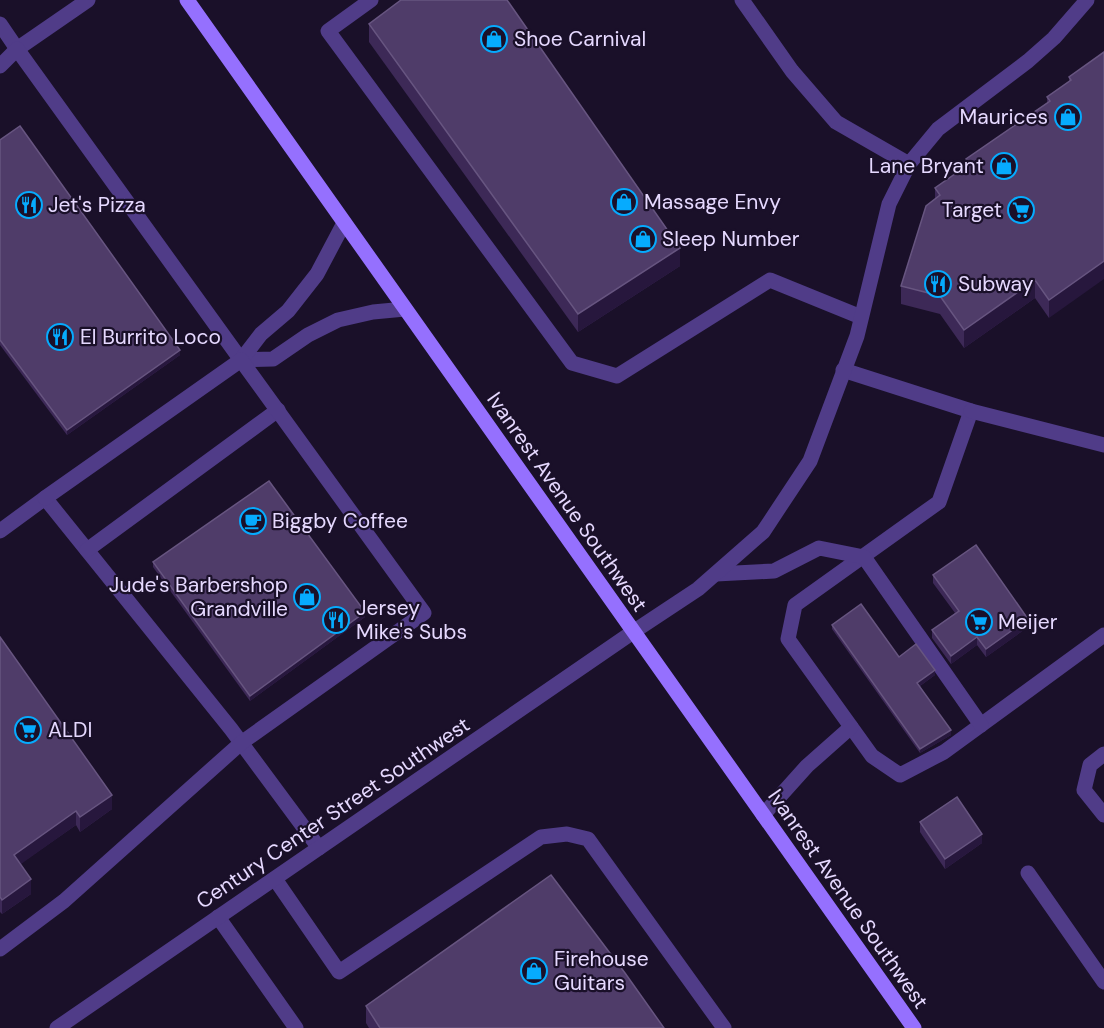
<svg xmlns="http://www.w3.org/2000/svg" width="1104" height="1028" viewBox="0 0 1104 1028" font-family="'DM Sans',sans-serif">
  <style>
    .lines { fill: none; stroke-linecap: round; stroke-linejoin: round }
    .lane { stroke: #503c88; stroke-width: 15 }
    .street { stroke: #503c88; stroke-width: 15 }
    .secondary { stroke: #9570fe; stroke-width: 15 }
    .wall { fill: #3d2957 }
    .shaded-wall { fill: #27173d }
    .building { fill: #4f3c69; stroke: #675580; stroke-width: 1.5 }
    .labels { text-anchor: middle; dominant-baseline: central; stroke-width: 4.5; stroke-linejoin: round; paint-order: stroke }
    .poi-label { font-size: 21px; fill: #e6d9ff; stroke: #1a1029; text-anchor: start }
    .street-label { font-size: 21px; fill: #e6d9ff; stroke: #1a1029 }
  </style>
  <rect width="100%" height="100%" fill="#1a1029"/>
  <g class="lines">
    <!-- lane -->
    <g class="lane">
      <polyline points="371,0 328,31 572,363 617,376 770,280 861,317"/>
      <polyline points="742,0 792,71 836,122 909,164"/>
      <polyline points="0,24 17,49 88,0"/>
      <polyline points="0,66 17,49 241,360"/>
      <polyline points="241,360 273,359 308,335 338,320 373,312 405,309"/>
      <polyline points="241,360 261,334 288,311 317,274 344,223"/>
      <polyline points="843,370 971,411 939,502 795,605 788,639 872,756 900,775 944,752 1104,635"/>
      <polyline points="971,411 1104,445"/>
      <polyline points="0,531 45,498 231,729 319,848"/>
      <polyline points="87,550 278,410"/>
      <polyline points="716,574 774,571 819,548 864,557 981,725"/>
      <polyline points="633,632 698,589 763,532 810,461 857,336 889,204 909,164 938,129 1028,61 1054,38 1087,0"/>
      <polyline points="1104,754 1090,765 1084,790 1104,815"/>
      <polyline points="763,815 807,766 851,727"/>
      <polyline points="1028,873 1104,982"/>
      <polyline points="275,879 339,972 541,837 567,834 588,839 724,1028"/>
      <polyline points="218,917 296,1028"/>
      <polyline points="0,949 64,901 241,743 424,613 241,360 45,498"/>
    </g>
    <!-- street -->
    <polyline class="street" points="57,1028 633,632"/>
    <!-- secondary -->
    <polyline class="secondary" points="187,0 914,1028"/>
  </g>
  <!-- wall -->
  <g class="wall">
    <polygon points="369,24 680,266 578,332 369,42"/>
    <polygon points="1104,52 1049,318 1035,298 964,348 940,314 901,304 901,286 935,199 935,188 966,167 966,159 1047,103 1047,97 1069,82 1069,77"/>
    <polygon points="0,140 180,355 67,435 0,345"/>
    <polygon points="153,562 365,617 250,701 153,567"/>
    <polygon points="933,575 1028,627 986,657 977,645 951,664 932,638 932,630 955,613 933,583"/>
    <polygon points="832,625 899,657 935,675 920,686 951,735 920,753 832,629"/>
    <polygon points="0,637 112,809 80,832 76,825 20,864 31,894 2,914 0,912"/>
    <polygon points="920,822 982,843 945,869 920,832"/>
    <polygon points="366,1006 664,1028 369,1028 366,1023"/>
  </g>
  <!-- shaded-wall -->
  <g class="shaded-wall">
    <polygon points="680,248 680,266 578,332 578,314"/>
    <polygon points="1104,261 1104,279 1049,318 1049,300"/>
    <polygon points="1035,280 1035,298 964,348 964,330"/>
    <polygon points="180,350 180,355 67,435 67,430"/>
    <polygon points="365,612 365,617 250,701 250,696"/>
    <polygon points="1028,619 1028,627 986,657 986,649"/>
    <polygon points="977,637 977,645 951,664 951,656"/>
    <polygon points="935,670 935,675 917,688 917,683"/>
    <polygon points="951,730 951,735 920,753 920,749"/>
    <polygon points="112,795 112,809 80,832 80,817"/>
    <polygon points="76,811 76,825 14,869 14,855"/>
    <polygon points="982,834 982,843 945,869 945,859"/>
    <polygon points="31,879 31,894 2,914 2,900"/>
  </g>
  <!-- building -->
  <g class="building">
    <polygon points="401,0 507,0 680,248 578,314 369,24"/>
    <polygon points="1104,52 1104,261 1049,300 1035,280 964,330 940,296 901,286 926,206 940,195 935,188 969,164 966,159 1050,101 1047,97 1071,80 1069,77"/>
    <polygon points="20,126 180,350 67,430 0,340 0,140"/>
    <polygon points="269,481 365,612 250,696 153,562"/>
    <polygon points="976,545 1028,619 986,649 977,637 951,656 932,630 959,611 933,575"/>
    <polygon points="861,604 899,657 916,644 935,670 917,683 951,730 920,749 832,625"/>
    <polygon points="0,637 112,795 80,817 76,811 14,855 31,879 2,900 0,897"/>
    <polygon points="957,797 982,834 945,859 920,822"/>
    <polygon points="551,875 625,973 664,1028 380,1028 366,1006"/>
  </g>
  <!-- icons -->
  <defs>
    <symbol id="shop-ring" viewBox="-11 -11 22 22"><circle r="9.5" fill="#1a1029" stroke="#06abfe" stroke-width="1.5"/><path d="M-5-2.5h2.3a2.7 3.5 0 0 1 5.4 0H5L5.5 6h-11ZM-1.5-2.5h3a1.5 2.3 0 0 0-3 0Z" fill="#06abfe"/></symbol>
    <symbol id="restaurant-ring" viewBox="-11 -11 22 22"><circle r="9.5" fill="#1a1029" stroke="#06abfe" stroke-width="1.5"/><path d="M-5-6h1v4h1v-4h1v4h1v-4h1v5L-1.5 .5V6h-2V.5L-5-1ZM5-6V6H3V1.5H1.5Q1.5-4 5-6Z" fill="#06abfe"/></symbol>
    <symbol id="supermarket-ring" viewBox="-11 -11 22 22"><circle r="9.5" fill="#1a1029" stroke="#06abfe" stroke-width="1.5"/><path d="M-6-5.5h2.5l.6 2H6L4.5 2H-2.5L-4.4-4H-6ZM-1.5 3.2a1.3 1.3 0 1 0 .1 0ZM3 3.2a1.3 1.3 0 1 0 .1 0Z" fill="#06abfe"/></symbol>
    <symbol id="cafe-ring" viewBox="-11 -11 22 22"><circle r="9.5" fill="#1a1029" stroke="#06abfe" stroke-width="1.5"/><path d="M-5.5-4.5H6V0H3Q3 3.5 0 3.5H-2.5Q-5.5 3.5-5.5 0ZM3-3.2v2h1.7v-2ZM-6 4.5H4V6H-6Z" fill="#06abfe"/></symbol>
  </defs>
  <g fill-rule="evenodd">
    <use href="#shop-ring" x="479" y="24" width="30" height="30"/>
    <use href="#shop-ring" x="1053" y="102" width="30" height="30"/>
    <use href="#shop-ring" x="989" y="151" width="30" height="30"/>
    <use href="#shop-ring" x="609" y="187" width="30" height="30"/>
    <use href="#restaurant-ring" x="14" y="190" width="30" height="30"/>
    <use href="#supermarket-ring" x="1006" y="195" width="30" height="30"/>
    <use href="#shop-ring" x="628" y="224" width="30" height="30"/>
    <use href="#restaurant-ring" x="923" y="269" width="30" height="30"/>
    <use href="#restaurant-ring" x="45" y="322" width="30" height="30"/>
    <use href="#cafe-ring" x="238" y="506" width="30" height="30"/>
    <use href="#shop-ring" x="292" y="582" width="30" height="30"/>
    <use href="#restaurant-ring" x="321" y="605" width="30" height="30"/>
    <use href="#supermarket-ring" x="964" y="607" width="30" height="30"/>
    <use href="#supermarket-ring" x="13" y="715" width="30" height="30"/>
    <use href="#shop-ring" x="519" y="956" width="30" height="30"/>
  </g>
  <g class="labels">
    <!-- poi labels -->
    <g class="poi-label">
      <text x="514" y="39">Shoe Carnival</text>
      <text x="1048" y="117" text-anchor="end">Maurices</text>
      <text x="984" y="166" text-anchor="end">Lane Bryant</text>
      <text x="644" y="202">Massage Envy</text>
      <text x="48" y="205">Jet's Pizza</text>
      <text x="1002" y="210" text-anchor="end">Target</text>
      <text x="662" y="239">Sleep Number</text>
      <text x="958" y="284">Subway</text>
      <text x="80" y="337">El Burrito Loco</text>
      <text x="272" y="521">Biggby Coffee</text>
      <text x="288" y="585" text-anchor="end">Jude's Barbershop<tspan x="288" dy="24">Grandville</tspan></text>
      <text x="356" y="608">Jersey<tspan x="356" dy="24">Mike's Subs</tspan></text>
      <text x="998" y="622">Meijer</text>
      <text x="48" y="730">ALDI</text>
      <text x="554" y="959">Firehouse<tspan x="554" dy="24">Guitars</tspan></text>
    </g>
    <!-- street labels -->
    <g class="street-label">
      <text transform="translate(567 502) rotate(55)">Ivanrest Avenue Southwest</text>
      <text transform="translate(333 813) rotate(-34)">Century Center Street Southwest</text>
      <text transform="translate(848 899) rotate(55)">Ivanrest Avenue Southwest</text>
    </g>
  </g>
</svg>
